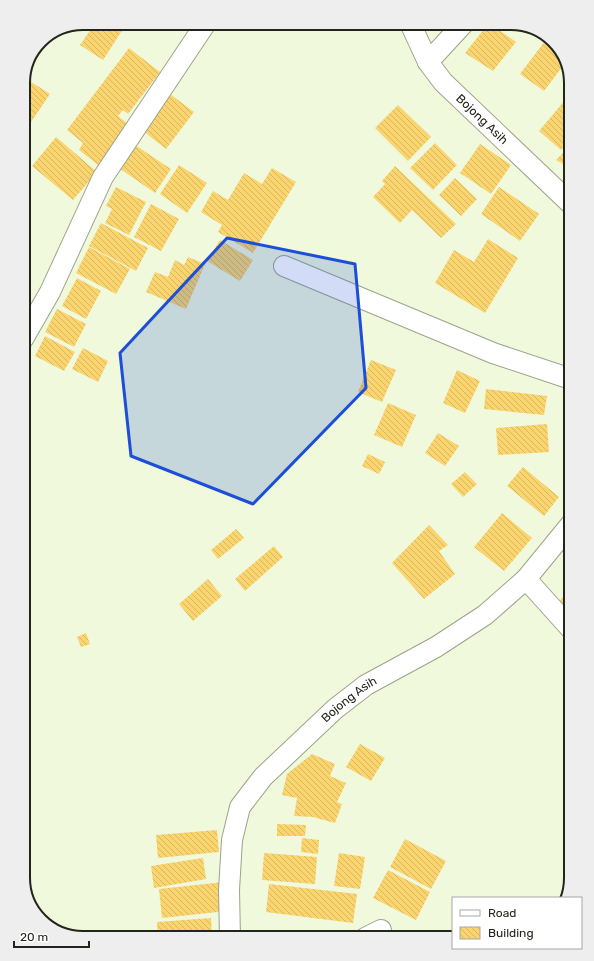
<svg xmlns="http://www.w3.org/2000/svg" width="594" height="961" viewBox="0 0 594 961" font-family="Rubik,sans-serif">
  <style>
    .building { fill: url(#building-back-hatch) }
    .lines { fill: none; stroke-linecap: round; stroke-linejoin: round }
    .street-casing { stroke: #9ca489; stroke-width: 22 }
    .street { stroke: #fff; stroke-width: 20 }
    .marked { fill: #1d4ed8; fill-opacity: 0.2; stroke: #1d4ed8; stroke-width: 3; stroke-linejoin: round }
    .labels { text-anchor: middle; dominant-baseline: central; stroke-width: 3.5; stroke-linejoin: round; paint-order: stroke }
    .street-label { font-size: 12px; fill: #22251a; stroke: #fff }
    .rim { fill: none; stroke: #22251a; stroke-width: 2 }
  </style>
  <defs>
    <pattern id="building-back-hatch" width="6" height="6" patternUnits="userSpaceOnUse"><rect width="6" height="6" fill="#fad56f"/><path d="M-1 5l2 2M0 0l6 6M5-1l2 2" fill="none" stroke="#d6b760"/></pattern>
  </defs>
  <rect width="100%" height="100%" fill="#f0f9dc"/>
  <!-- building -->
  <g class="building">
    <polygon points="95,23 127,23 103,60 80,45"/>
    <polygon points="489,23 516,42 493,71 465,53"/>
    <polygon points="548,37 565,56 566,62 544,91 520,74"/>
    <polygon points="129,48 160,72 128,114 123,110 118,116 133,128 102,168 79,150 83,143 67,130"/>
    <polygon points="25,78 50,94 31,122 23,116 23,81"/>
    <polygon points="166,91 194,112 166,149 138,127"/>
    <polygon points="571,93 571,139 561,150 539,131"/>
    <polygon points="398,105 431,137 408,161 375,128"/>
    <polygon points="56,137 97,172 73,200 32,166"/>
    <polygon points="132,143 171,169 155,193 116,166"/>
    <polygon points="435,143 457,165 433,190 410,168"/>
    <polygon points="480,144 511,165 491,194 460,173"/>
    <polygon points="571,145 571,169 556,160"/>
    <polygon points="179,165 207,183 187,213 160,194"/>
    <polygon points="395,166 456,224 441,238 412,210 400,223 373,197 385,184 382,181"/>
    <polygon points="272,168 296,182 253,253 218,232 222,225 201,212 213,191 228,200 244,173 262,184"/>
    <polygon points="455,178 477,199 461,216 439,195"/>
    <polygon points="116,187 146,202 129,235 105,223 112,209 106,206"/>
    <polygon points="499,187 539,214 520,241 481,214"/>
    <polygon points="151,204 179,219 161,251 134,237"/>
    <polygon points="101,223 148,248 136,271 89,246"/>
    <polygon points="488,239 518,258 485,313 435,283 454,250 474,262"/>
    <polygon points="220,240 253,260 240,281 207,261"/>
    <polygon points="89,247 130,269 116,294 76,273"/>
    <polygon points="188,257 205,264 186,309 146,292 155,272 168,277 175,260 184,265"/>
    <polygon points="77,278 101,291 86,319 62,306"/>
    <polygon points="57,309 86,324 74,347 45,332"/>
    <polygon points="45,336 75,352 64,371 35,356"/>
    <polygon points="83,348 108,361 98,382 72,369"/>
    <polygon points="371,360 396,370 382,402 358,392"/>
    <polygon points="457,370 480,381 465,413 443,403"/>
    <polygon points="486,389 547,396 544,415 484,409"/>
    <polygon points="388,403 416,415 402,447 374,435"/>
    <polygon points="547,424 549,452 498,455 496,428"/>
    <polygon points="438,433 459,446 445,466 425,453"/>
    <polygon points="368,454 385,462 379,474 362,466"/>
    <polygon points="523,467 559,497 544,516 507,486"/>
    <polygon points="465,472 477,484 463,497 451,484"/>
    <polygon points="502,513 532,538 504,571 474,547"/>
    <polygon points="429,525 448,545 439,551 455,574 424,599 392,563"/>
    <polygon points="236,529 244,538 218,559 211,550"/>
    <polygon points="274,546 283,557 245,591 235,579"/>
    <polygon points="208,579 222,596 193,621 179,604"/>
    <polygon points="23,584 30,588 23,600"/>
    <polygon points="571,590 571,618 557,603"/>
    <polygon points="86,633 90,644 81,647 77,637"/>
    <polygon points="360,744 385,758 371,781 346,767"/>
    <polygon points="312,754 335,764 330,776 346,783 337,802 342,804 335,823 313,817 294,816 297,798 282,795 287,774"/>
    <polygon points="277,824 306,825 305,836 277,836"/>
    <polygon points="217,830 219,852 158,858 156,835"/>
    <polygon points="302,838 319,840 318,854 301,852"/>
    <polygon points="405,839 446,861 431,889 390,867"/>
    <polygon points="264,853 317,857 315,884 262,880"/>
    <polygon points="339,853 365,857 360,889 334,886"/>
    <polygon points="203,858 206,879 154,888 151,866"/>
    <polygon points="388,870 430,892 416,920 373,898"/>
    <polygon points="224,882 227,911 162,918 159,889"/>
    <polygon points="269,884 357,894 353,923 266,912"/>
    <polygon points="211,918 212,938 158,938 157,922"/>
    <polygon points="135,931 136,938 109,938 108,935"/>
  </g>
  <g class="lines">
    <defs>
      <g id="street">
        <path id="s1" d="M410,23L428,62L443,82L571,204"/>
        <polyline points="428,62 464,23"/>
        <polyline points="284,266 493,353 571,379"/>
        <polyline points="23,339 50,292 103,177 206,23"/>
        <polyline points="526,579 571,629"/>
        <path id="s2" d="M230,938L229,890L232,840L240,807L263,777L335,709L366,685L436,647L485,615L526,579L571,524"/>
        <polyline points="365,938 381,930"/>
      </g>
    </defs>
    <!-- street casing -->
    <use href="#street" class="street-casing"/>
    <!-- street -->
    <use href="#street" class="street"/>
  </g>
  <!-- marked area -->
  <path class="marked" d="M227,238L355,264L366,388L253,504L131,456L120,353Z"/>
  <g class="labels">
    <!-- street labels -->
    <g class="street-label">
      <text stroke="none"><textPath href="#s1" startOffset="122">Bojong Asih</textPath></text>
      <text stroke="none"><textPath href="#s2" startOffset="286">Bojong Asih</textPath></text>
    </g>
  </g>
  <!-- crop -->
  <path d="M0 0H594V961H0ZM83 30H511A53 53 0 0 1 564 83V878A53 53 0 0 1 511 931H83A53 53 0 0 1 30 878V83A53 53 0 0 1 83 30Z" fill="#edeeed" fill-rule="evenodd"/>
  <path class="rim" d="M83 30H511A53 53 0 0 1 564 83V878A53 53 0 0 1 511 931H83A53 53 0 0 1 30 878V83A53 53 0 0 1 83 30Z"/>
  <!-- legend -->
  <rect x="452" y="897" width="130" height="52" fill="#ffffff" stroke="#a7a8a3"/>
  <rect x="460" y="910" width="20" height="6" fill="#ffffff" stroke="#a7a8a3"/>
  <text x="488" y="917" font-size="12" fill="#22251a">Road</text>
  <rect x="460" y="927" width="20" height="12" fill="url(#building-back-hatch)" stroke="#a7a8a3"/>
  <text x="488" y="937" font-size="12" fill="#22251a">Building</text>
  <!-- scale -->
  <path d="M14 941v6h75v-6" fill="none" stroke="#22251a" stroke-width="2"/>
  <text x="20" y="941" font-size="12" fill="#22251a" stroke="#ffffff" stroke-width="3" paint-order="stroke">20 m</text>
</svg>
